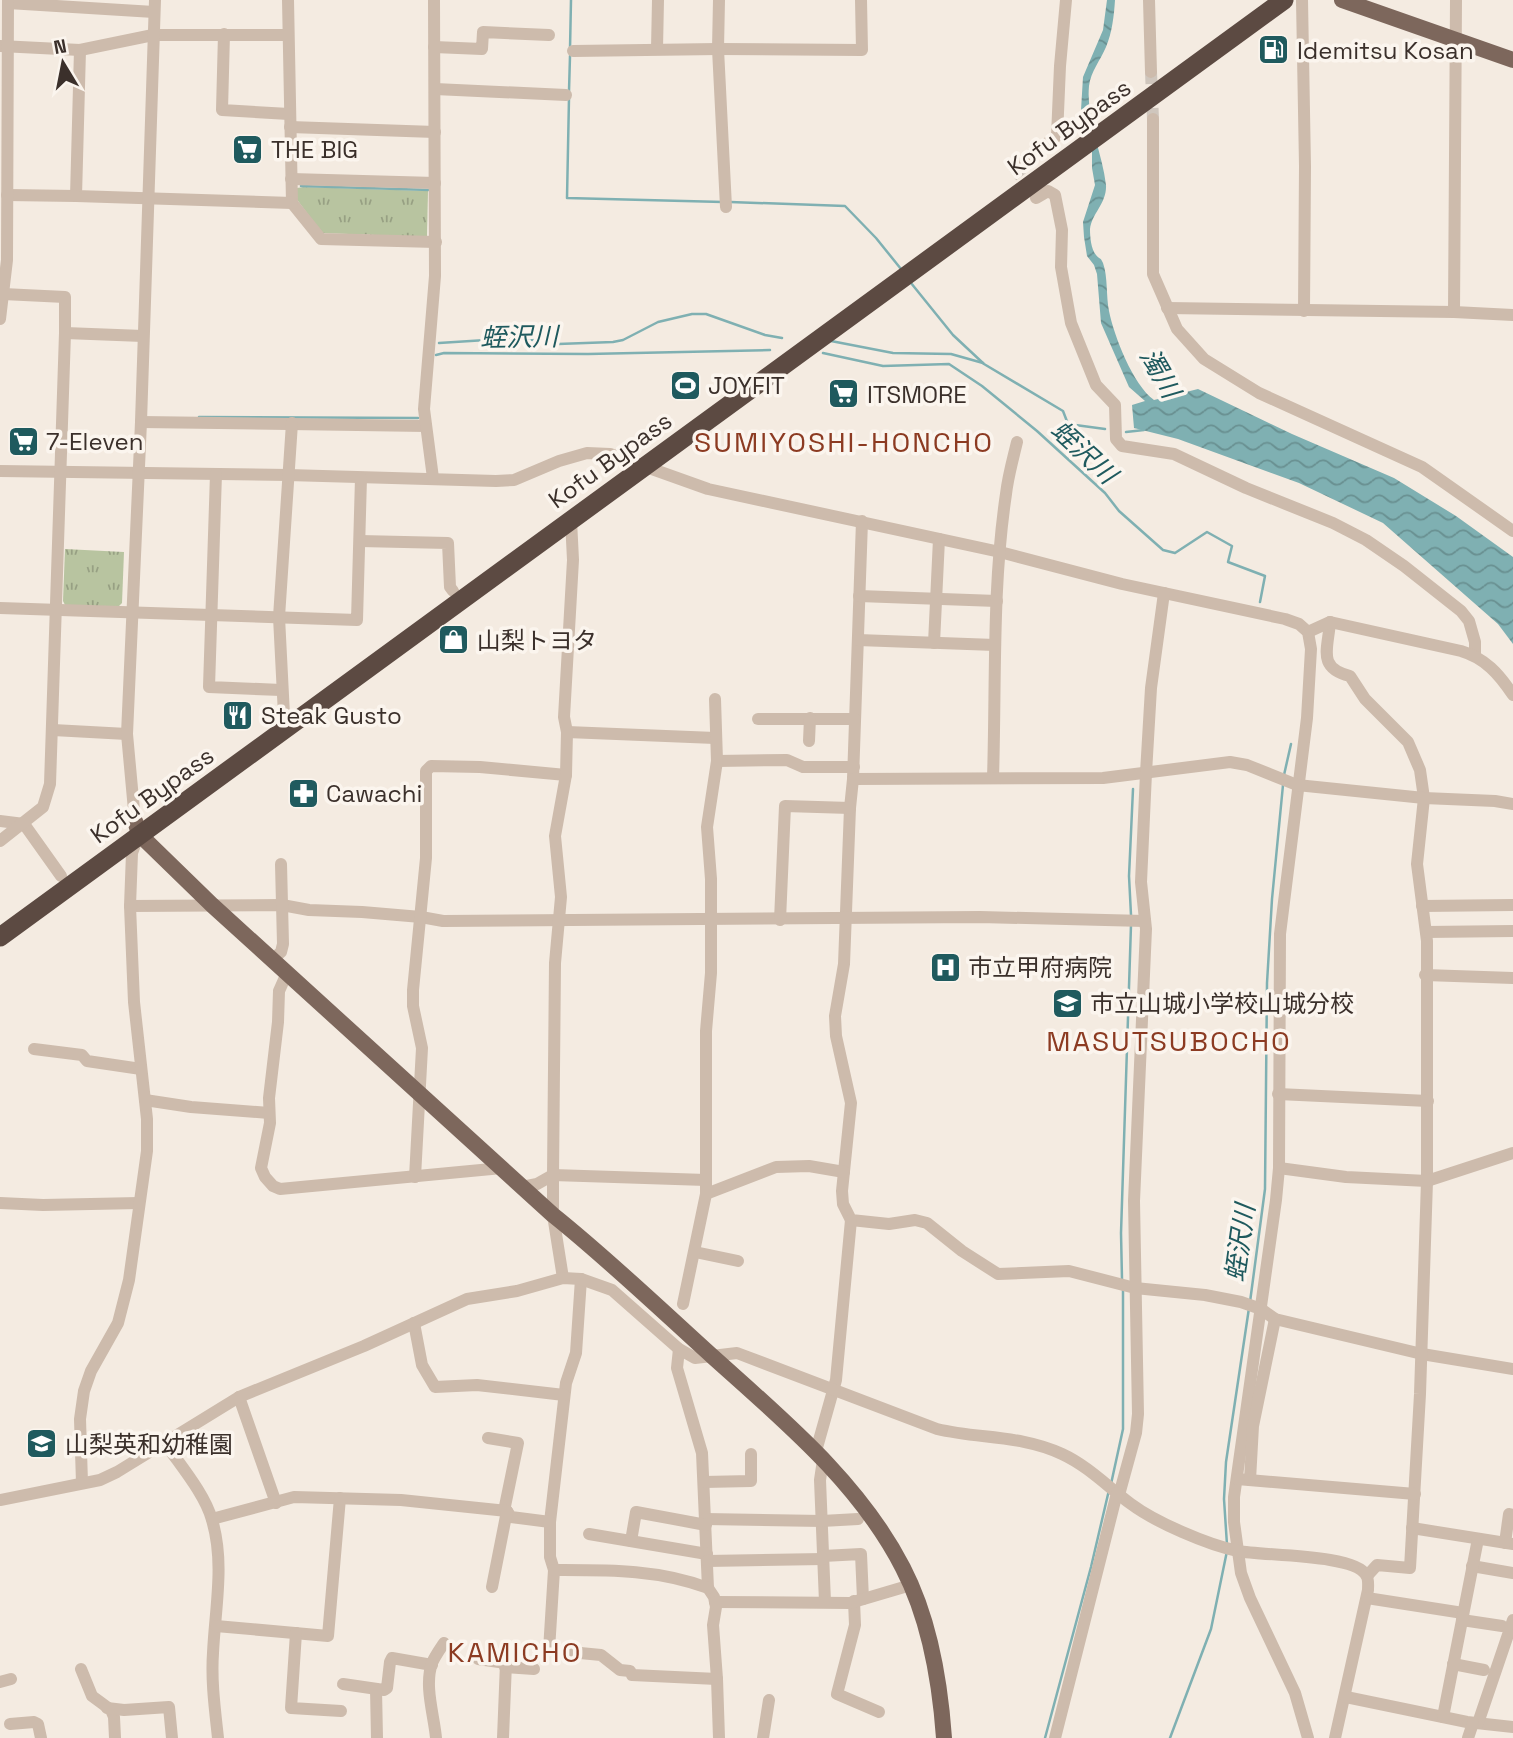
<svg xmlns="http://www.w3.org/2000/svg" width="1513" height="1738" viewBox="0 0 1513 1738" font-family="'Space Grotesk','Noto Sans JP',sans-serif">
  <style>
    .park { fill: url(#park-tufts) }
    .water { fill: url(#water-waves) }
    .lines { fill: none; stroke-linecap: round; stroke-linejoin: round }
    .stream { stroke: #7fb0b2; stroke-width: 2.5 }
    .minor-tunnel { stroke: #cfc6bd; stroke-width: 12; stroke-dasharray: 12 6; stroke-linecap: butt }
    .minor { stroke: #cdbbac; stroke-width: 12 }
    .major { stroke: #7d675c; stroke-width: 16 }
    .highway { stroke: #5c4a42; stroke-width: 19 }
    .labels { text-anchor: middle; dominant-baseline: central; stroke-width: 7; stroke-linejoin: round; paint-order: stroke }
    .poi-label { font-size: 24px; fill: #3b302b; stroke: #fbf5ee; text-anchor: start }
    .street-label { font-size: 24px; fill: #3b302b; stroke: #fbf5ee }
    .water-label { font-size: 26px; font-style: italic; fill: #1f5a5e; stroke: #fbf5ee }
    .quarter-label { font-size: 28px; letter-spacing: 2px; fill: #8c3b22; stroke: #fbf5ee }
  </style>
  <defs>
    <pattern id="park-tufts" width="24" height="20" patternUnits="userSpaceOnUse" patternTransform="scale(1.75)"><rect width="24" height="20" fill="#b8c4a0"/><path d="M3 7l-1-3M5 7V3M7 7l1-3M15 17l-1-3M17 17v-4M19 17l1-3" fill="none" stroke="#97a083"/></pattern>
    <pattern id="water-waves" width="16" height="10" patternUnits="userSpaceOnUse" patternTransform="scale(1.75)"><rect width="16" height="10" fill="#7fb0b2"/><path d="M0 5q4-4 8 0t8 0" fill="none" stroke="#699091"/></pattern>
  </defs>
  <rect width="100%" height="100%" fill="#f4ebe1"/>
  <!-- park -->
  <g class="park">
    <polygon points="304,187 428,191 427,237 322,233 295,197 297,188"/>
    <polygon points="65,549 124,552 122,603 118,607 65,605 63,601"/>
  </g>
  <!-- water -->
  <path class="water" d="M1107,0H1115C1114,16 1112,33 1106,47C1100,61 1091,71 1089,86C1086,120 1102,152 1106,185C1107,203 1092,213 1090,229C1090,237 1091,249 1096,255C1101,261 1100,256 1103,263C1108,277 1106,296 1109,311C1114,336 1133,385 1154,400L1198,389L1292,434L1394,478L1456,516L1513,557V644L1498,624L1383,523L1299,483L1178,439L1134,428L1132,405L1145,401L1129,387L1101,323L1097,274L1094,265L1087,256L1084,237L1083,222L1095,185L1092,168V151L1081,110L1083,77L1103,30Z"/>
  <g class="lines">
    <!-- stream -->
    <g class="stream">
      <polyline points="570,49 571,0"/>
      <polyline points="569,91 570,56"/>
      <polyline points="569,98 567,198 723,202"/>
      <polyline points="301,186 430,190"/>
      <polyline points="730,202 845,206 876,238 901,269"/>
      <polyline points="911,283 953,335 984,364 1063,411 1068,424 1105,429"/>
      <polyline points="831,341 893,353 951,354 983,363"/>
      <polyline points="439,343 520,338 558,344 613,342 623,340 658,322 692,314 706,314 765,335 782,338"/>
      <polyline points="823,353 883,366 949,364 982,386 1037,431 1105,493 1119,511 1163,550 1175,553 1207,532 1232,546 1228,562 1265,576 1260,602"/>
      <polyline points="436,355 444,353 588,354 770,350"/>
      <polyline points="199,417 418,418"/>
      <polyline points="1126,432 1144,430"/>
      <polyline points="1284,775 1291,744"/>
      <polyline points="1131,915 1129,876 1133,789"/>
      <polyline points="1122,1279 1121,1233 1131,925"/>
      <polyline points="1250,1302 1265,1189 1267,983 1272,899 1283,785"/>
      <polyline points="1111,1484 1123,1429 1123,1289"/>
      <polyline points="1227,1545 1224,1499 1226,1462 1249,1308"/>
      <polyline points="1045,1738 1091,1567 1109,1490"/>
      <polyline points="1170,1738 1211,1629 1227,1551"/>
    </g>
    <!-- minor-tunnel -->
    <g class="minor-tunnel">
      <polyline points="1151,72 1153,119"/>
      <polyline points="1014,167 1032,192"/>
    </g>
    <!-- minor -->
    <g class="minor">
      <polyline points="288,0 292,203 321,239 436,242"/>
      <polyline points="719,0 718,49 726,207"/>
      <polyline points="1149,0 1151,72"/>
      <polyline points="1302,0 1305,166 1304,311"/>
      <polyline points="8,3 154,12"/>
      <polyline points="224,34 222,110 289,114"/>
      <polyline points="0,46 80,50 153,35 288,35"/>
      <polyline points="434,47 482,49 483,32 549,35"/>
      <polyline points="657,49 658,0"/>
      <polyline points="80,50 76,196 292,203"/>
      <polyline points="573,51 718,49 862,50 861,0"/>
      <polyline points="435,89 566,95"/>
      <polyline points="1153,119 1153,274 1177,329 1204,359 1259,393 1422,467 1513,531"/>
      <polyline points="290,127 435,132"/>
      <polyline points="1014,167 1057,136 1060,66 1066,0"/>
      <polyline points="291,179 435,183"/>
      <polyline points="7,195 76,196"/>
      <polyline points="1036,198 1048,191 1055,195 1062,230 1061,267 1071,323 1096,385 1115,405 1116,439 1122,446 1174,454 1246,488 1333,523 1366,540 1404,566 1461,611 1469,621 1475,642 1475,655"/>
      <polyline points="1167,308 1454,312 1513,315"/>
      <polyline points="1454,312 1456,0"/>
      <polyline points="0,319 7,260 8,0"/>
      <polyline points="65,333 143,336"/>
      <polyline points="141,422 426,426"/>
      <polyline points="0,471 288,475 496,481 514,480 559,461 587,453 610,454 708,489 1000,552 1122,584 1285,619 1299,624 1308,632 1311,649 1307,718 1280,934 1279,1168 1276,1200 1234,1497 1234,1522 1241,1573 1250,1598 1295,1693 1308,1738"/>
      <polyline points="216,474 209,687 281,690"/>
      <polyline points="433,478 424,409 435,276 434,0"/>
      <polyline points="862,521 853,779 850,808 844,964 835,1016 836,1036 851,1103 842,1191 843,1204 851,1220 889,1224 915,1220 927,1223 962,1251 998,1274 1069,1271 1135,1288 1205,1295 1241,1302 1261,1309 1275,1319 1422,1354 1513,1369"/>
      <polyline points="360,541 448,543 450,587 453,591"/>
      <polyline points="859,596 997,601"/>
      <polyline points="0,608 357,620 361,478"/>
      <path d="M1330,622C1328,649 1317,668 1350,676L1365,699L1408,742L1420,770L1424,798L1417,864L1427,941V1181L1420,1394L1410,1568L1377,1565L1367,1576"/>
      <path d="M1308,632L1330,622L1461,651C1485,658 1499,674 1513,695"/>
      <polyline points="858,640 995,645"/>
      <polyline points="934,643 939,539"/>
      <polyline points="284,715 279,617 292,423"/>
      <polyline points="758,719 855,719"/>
      <polyline points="53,730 127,734"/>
      <polyline points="567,732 715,738"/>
      <polyline points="809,741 810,718"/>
      <polyline points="717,761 787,760 803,767 854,767"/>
      <path d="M993,778C996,683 992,588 1006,494C1008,476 1013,459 1017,442"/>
      <polyline points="853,779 1103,778 1230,762 1247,765 1297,785 1424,798 1495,801 1513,804"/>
      <polyline points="0,821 24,824 61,876"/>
      <polyline points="135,821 127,734 141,422 155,0"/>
      <polyline points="0,841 43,807 50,784 65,333 65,297 3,294"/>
      <polyline points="130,906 282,905 309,910 362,912 421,917 443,921 980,917 1145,921"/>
      <polyline points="1422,906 1513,905"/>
      <polyline points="780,920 785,806 850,808"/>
      <polyline points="1426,932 1513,931"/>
      <polyline points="273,959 281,952 283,944 281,864"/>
      <polyline points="287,973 279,991 278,1022 269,1098 270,1123 261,1168 265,1177 273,1186 280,1189 502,1168"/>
      <polyline points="1425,975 1513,978"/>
      <polyline points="34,1049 82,1055 87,1061 141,1069"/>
      <polyline points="1278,1094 1428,1101"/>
      <polyline points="145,1100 191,1107 269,1113"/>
      <polyline points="1279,1168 1346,1177 1427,1181 1513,1153"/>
      <polyline points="415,1177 422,1048 413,1006 413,990 426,858 426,771 431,766 480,767 566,775"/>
      <polyline points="522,1187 537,1184 553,1175 706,1180"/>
      <polyline points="706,1194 776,1167 809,1166 844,1172"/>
      <polyline points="0,1203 43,1205 139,1203"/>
      <polyline points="695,1252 738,1261"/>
      <polyline points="563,1278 553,1215 553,1175 555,963 561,897 555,836 566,775 567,732 564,717 573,560 571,520"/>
      <polyline points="581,1279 576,1353 566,1383 550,1522 550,1557 554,1570 549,1650 601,1655 620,1670 630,1671 632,1675 717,1679"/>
      <polyline points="683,1304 706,1194 706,1031 711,973 711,879 707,827 717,761 715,699"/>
      <polyline points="414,1323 422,1365 435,1387 477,1385 564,1395"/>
      <polyline points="679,1349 677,1368 702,1453 708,1588 714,1597 716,1607 713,1625 717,1679 719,1738"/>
      <polyline points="239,1397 276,1503"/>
      <polyline points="488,1438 518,1443 504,1511"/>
      <path d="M165,1443C180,1465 205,1494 212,1520C225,1563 215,1609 213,1653C211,1681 215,1710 218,1738"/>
      <polyline points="816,1451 836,1380 851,1220"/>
      <polyline points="823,1460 820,1480 825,1602"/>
      <polyline points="1237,1479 1415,1494"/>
      <polyline points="1250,1480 1253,1426 1275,1319"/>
      <polyline points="704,1482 751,1481 751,1454"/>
      <polyline points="82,1483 80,1419 84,1391 91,1371 118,1323 129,1280 147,1151 147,1119 134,1002 130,906 132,853 137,839"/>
      <polyline points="1119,1495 1136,1433 1138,1414 1134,1201 1146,929 1141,882 1146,773 1151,688 1164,593"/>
      <path d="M0,1500L100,1480L117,1472L239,1397L364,1346L467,1299L517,1291L563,1278L581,1279L612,1290L679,1349L695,1358L737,1353L937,1429C979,1439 1022,1435 1062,1454C1088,1466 1108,1487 1131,1504C1155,1522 1208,1545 1238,1551C1263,1556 1355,1554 1366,1575C1369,1579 1368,1585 1368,1590L1335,1738"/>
      <polyline points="212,1519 294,1497 401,1500 507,1511 511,1517 550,1522"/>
      <polyline points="705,1519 822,1521 858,1519"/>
      <polyline points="1412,1528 1513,1544"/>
      <polyline points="589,1534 707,1554"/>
      <polyline points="631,1541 636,1512 706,1525"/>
      <polyline points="1505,1543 1509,1514 1513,1515"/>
      <polyline points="823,1556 861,1554 863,1599"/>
      <polyline points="707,1561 823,1559"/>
      <polyline points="1472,1566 1513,1573"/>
      <path d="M554,1570C607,1570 658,1569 708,1588"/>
      <polyline points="492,1587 507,1511"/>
      <polyline points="1367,1598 1463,1613"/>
      <polyline points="854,1601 855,1625 837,1694 879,1712"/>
      <polyline points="715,1602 850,1603 911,1585"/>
      <polyline points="1462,1620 1502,1626"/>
      <polyline points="216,1626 328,1636 340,1498"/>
      <polyline points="296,1633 291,1708 341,1711"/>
      <polyline points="478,1659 506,1663 503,1738"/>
      <polyline points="1453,1664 1484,1670"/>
      <polyline points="505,1667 534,1669"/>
      <polyline points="81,1669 92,1696 111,1710 114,1717 115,1738"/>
      <polyline points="0,1682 11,1679"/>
      <polyline points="343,1684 384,1690 387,1688 390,1662 392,1658 432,1665"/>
      <polyline points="376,1689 377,1738"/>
      <polyline points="1346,1697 1467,1722 1513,1727"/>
      <polyline points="107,1708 124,1710 169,1707 172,1738"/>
      <polyline points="1443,1717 1478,1539"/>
      <polyline points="1478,1723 1513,1620"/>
      <polyline points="10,1724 34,1722 38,1724 41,1738"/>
      <path d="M436,1738C434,1715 424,1686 432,1663C435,1656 440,1649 444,1643"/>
      <polyline points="763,1738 769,1700"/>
      <polyline points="1055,1738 1117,1493"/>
      <polyline points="1468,1738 1473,1723"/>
    </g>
    <!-- major -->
    <g class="major">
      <polyline points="1342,0 1513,60"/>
      <path d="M135,821L139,834L212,905L553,1215C608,1259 659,1308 712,1356C783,1420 859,1482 903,1568C930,1620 940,1681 944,1738"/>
    </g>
    <!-- highway -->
    <polyline class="highway" points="0,937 1284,0"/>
  </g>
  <!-- icons -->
  <defs>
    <symbol id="fuel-square" viewBox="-11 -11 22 22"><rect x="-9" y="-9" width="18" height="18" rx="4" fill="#1f5a5e" stroke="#fbf5ee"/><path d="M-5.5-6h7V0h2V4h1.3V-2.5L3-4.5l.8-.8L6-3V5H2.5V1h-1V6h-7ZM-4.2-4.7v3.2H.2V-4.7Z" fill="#fff"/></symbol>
    <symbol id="supermarket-square" viewBox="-11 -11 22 22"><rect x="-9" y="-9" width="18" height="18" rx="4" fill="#1f5a5e" stroke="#fbf5ee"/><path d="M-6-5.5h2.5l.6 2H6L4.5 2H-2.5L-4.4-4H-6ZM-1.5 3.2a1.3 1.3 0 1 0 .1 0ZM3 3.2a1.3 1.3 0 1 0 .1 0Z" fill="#fff"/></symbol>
    <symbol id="stadium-square" viewBox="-11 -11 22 22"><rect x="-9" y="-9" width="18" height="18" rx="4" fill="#1f5a5e" stroke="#fbf5ee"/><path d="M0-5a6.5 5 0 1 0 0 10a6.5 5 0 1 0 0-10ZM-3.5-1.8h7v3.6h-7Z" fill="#fff"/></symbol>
    <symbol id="shop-square" viewBox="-11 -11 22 22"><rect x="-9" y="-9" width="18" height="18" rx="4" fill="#1f5a5e" stroke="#fbf5ee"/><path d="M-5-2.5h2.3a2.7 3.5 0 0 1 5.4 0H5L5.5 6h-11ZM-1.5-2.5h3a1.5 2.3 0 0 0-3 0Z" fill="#fff"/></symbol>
    <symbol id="restaurant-square" viewBox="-11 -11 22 22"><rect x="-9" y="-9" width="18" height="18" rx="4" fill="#1f5a5e" stroke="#fbf5ee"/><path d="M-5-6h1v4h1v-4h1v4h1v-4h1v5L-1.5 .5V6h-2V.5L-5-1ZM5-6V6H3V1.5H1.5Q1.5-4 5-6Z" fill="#fff"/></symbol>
    <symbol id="pharmacy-square" viewBox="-11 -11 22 22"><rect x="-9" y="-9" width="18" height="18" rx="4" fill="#1f5a5e" stroke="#fbf5ee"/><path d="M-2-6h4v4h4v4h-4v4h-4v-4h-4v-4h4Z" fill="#fff"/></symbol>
    <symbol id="hospital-square" viewBox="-11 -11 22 22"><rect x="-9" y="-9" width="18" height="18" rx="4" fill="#1f5a5e" stroke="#fbf5ee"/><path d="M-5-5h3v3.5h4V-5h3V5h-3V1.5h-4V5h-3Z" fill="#fff"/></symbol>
    <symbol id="school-square" viewBox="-11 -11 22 22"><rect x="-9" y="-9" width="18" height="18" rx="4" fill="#1f5a5e" stroke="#fbf5ee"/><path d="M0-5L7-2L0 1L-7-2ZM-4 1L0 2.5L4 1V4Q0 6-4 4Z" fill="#fff"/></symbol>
  </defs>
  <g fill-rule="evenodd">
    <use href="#fuel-square" x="1256" y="32" width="35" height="35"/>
    <use href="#supermarket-square" x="230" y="132" width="35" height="35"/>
    <use href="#stadium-square" x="668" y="368" width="35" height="35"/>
    <use href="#supermarket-square" x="826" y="376" width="35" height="35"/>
    <use href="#supermarket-square" x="6" y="424" width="35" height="35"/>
    <use href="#shop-square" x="436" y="622" width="35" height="35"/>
    <use href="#restaurant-square" x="220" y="698" width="35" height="35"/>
    <use href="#pharmacy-square" x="286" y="776" width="35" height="35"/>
    <use href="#hospital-square" x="928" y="950" width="35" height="35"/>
    <use href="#school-square" x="1050" y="986" width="35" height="35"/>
    <use href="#school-square" x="24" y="1426" width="35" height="35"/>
  </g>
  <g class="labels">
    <!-- poi labels -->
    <g class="poi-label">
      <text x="1297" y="50">Idemitsu Kosan</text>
      <text x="271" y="149">THE BIG</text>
      <text x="708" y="385">JOYFIT</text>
      <text x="867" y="394">ITSMORE</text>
      <text x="46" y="441">7-Eleven</text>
      <text x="477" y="640">山梨トヨタ</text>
      <text x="261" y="715">Steak Gusto</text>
      <text x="326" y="793">Cawachi</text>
      <text x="968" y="967">市立甲府病院</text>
      <text x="1090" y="1003">市立山城小学校山城分校</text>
      <text x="65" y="1444">山梨英和幼稚園</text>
    </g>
    <!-- street labels -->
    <g class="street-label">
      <text transform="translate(1069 127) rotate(-36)">Kofu Bypass</text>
      <text transform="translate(610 460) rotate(-36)">Kofu Bypass</text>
      <text transform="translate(152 795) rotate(-36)">Kofu Bypass</text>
    </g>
    <!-- water labels -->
    <g class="water-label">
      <text transform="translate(519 337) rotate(-1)">蛭沢川</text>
      <text transform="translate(1160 373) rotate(60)">濁川</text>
      <text transform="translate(1084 452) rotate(43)">蛭沢川</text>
      <text transform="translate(1240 1243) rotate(-82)">蛭沢川</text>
    </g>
    <!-- quarter labels -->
    <g class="quarter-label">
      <text x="844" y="442">SUMIYOSHI-HONCHO</text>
      <text x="1169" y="1041">MASUTSUBOCHO</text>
      <text x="515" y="1652">KAMICHO</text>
    </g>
  </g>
  <!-- north arrow -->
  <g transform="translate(63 63) rotate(350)" stroke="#fbf5ee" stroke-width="5" paint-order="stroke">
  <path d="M0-5L12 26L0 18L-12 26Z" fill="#3b302b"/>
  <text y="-10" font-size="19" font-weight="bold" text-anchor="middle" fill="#3b302b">N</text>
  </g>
</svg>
